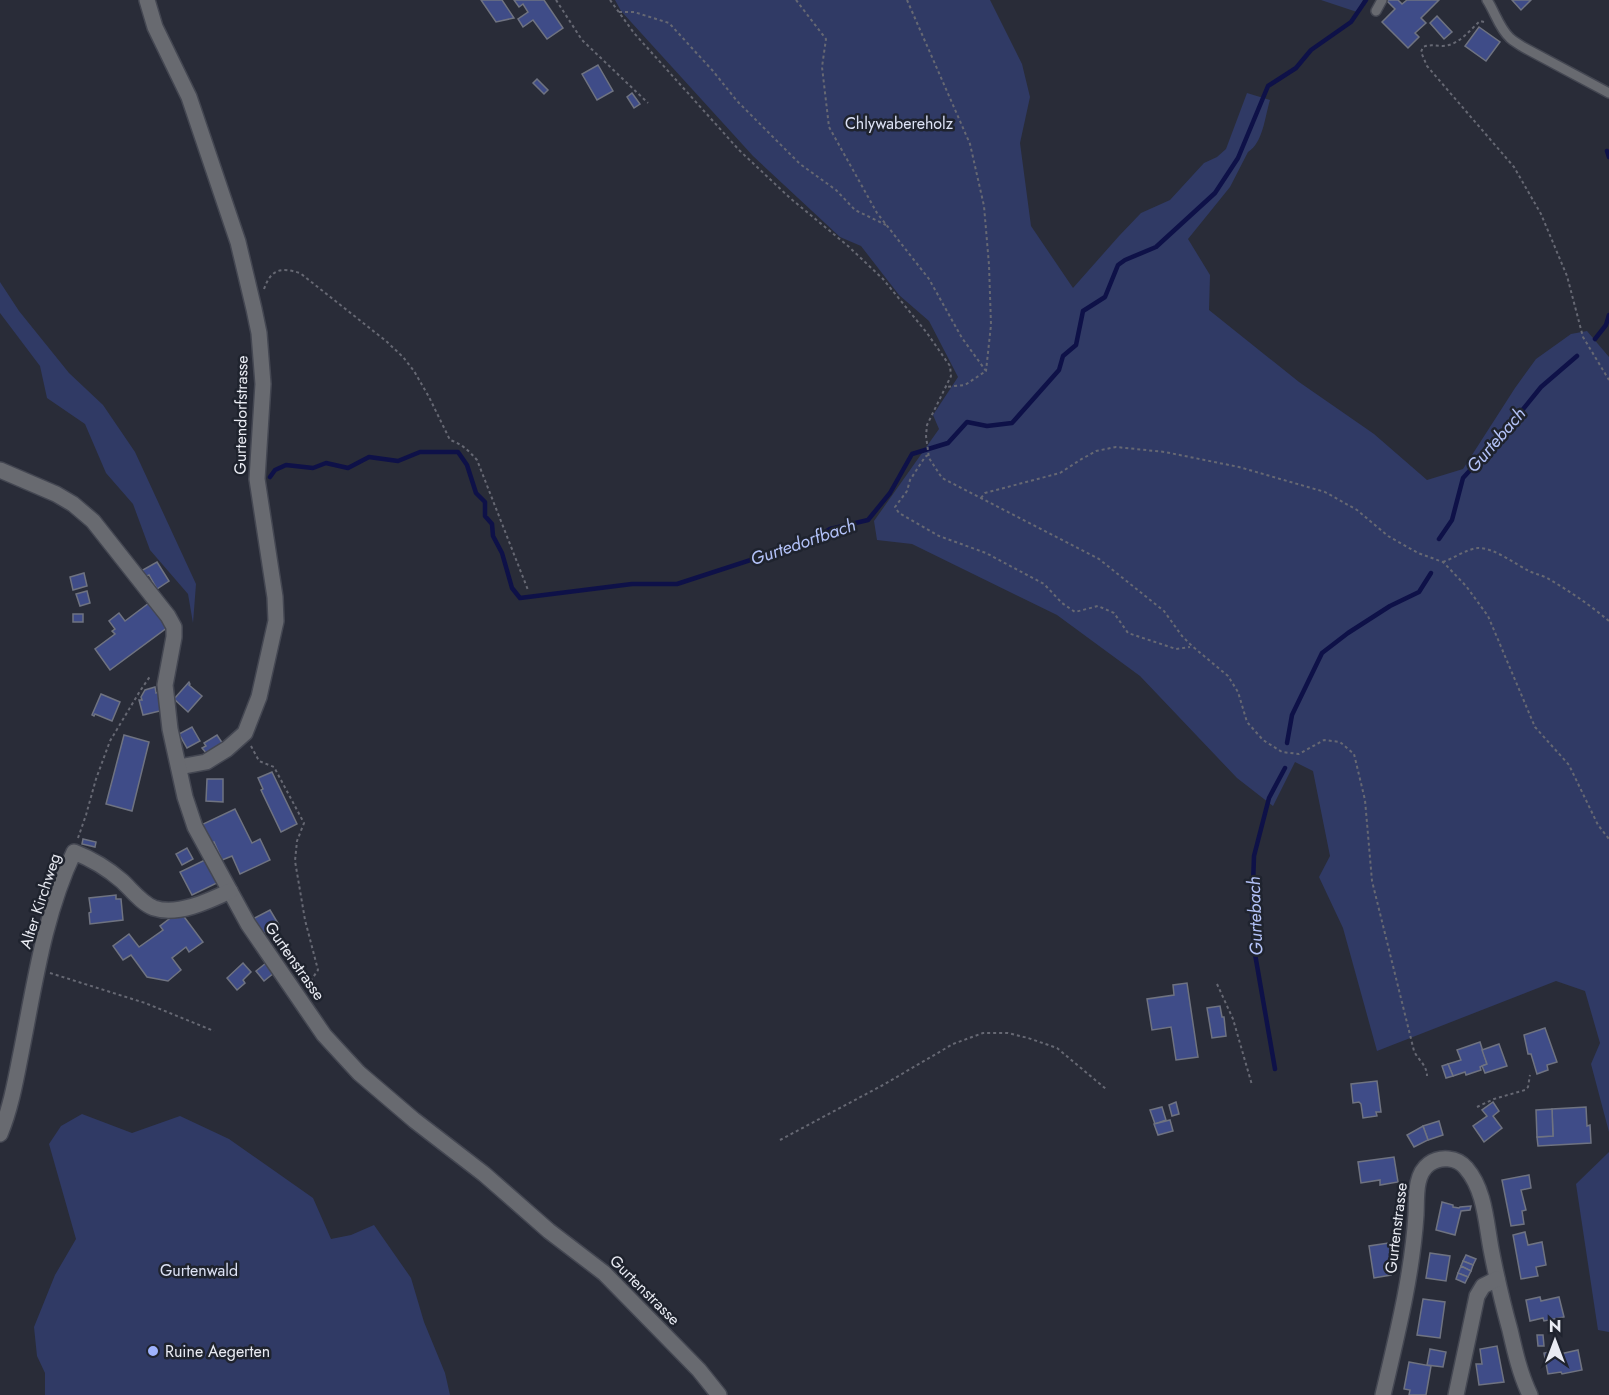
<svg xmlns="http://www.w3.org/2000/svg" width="1609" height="1395" viewBox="0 0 1609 1395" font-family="Jost,sans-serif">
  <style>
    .green { fill: #303a65 }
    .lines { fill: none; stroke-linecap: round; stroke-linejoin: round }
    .stream { stroke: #0e1148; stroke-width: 4.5 }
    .building { fill: #3f4c88; stroke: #6f7381; stroke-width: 1.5 }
    .service-casing { stroke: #444752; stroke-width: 12 }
    .minor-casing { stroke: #444752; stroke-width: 18 }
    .path { stroke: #666873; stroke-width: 2; stroke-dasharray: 3 3; stroke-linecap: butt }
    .service { stroke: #686a70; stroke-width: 9 }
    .minor { stroke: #686a70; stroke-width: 15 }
    .poi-dot { fill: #9fb3fd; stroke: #1f232e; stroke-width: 2 }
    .labels { text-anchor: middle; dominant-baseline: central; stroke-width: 5; stroke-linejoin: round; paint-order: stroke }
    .park-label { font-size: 16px; fill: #dde2f5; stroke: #1f232e }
    .street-label { font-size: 16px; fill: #e9ebf3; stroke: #1f232e }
    .poi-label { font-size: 16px; fill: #e9ebf3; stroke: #1f232e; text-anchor: start }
    .water-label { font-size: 18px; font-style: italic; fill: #b3c2f8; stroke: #1f232e }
  </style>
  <rect width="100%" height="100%" fill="#292c38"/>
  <!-- green -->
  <g class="green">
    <path d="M615,0H990L1022,64L1030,97L1020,143L1031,226L1073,288L1119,236L1141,213L1170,200L1204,163L1217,157L1226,149L1247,93L1270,100C1265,116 1263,143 1248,152L1230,187L1188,239L1210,275L1209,310L1299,382L1374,434L1427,480L1463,469L1515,388L1536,359L1571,334L1587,331L1609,357V1132L1591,1064L1600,1043L1585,991L1556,981L1377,1051L1343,928L1319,877L1330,856L1313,771L1295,762L1273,806L1237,778L1140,676L1057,615L912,544L877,540L874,521L939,429L933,415L958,377L929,321L899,295L861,246L840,237L753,156L621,11Z"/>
    <polygon points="1321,0 1363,0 1357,12"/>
    <polygon points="0,282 19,311 69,373 103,405 135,452 196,584 193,623 188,594 150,550 133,504 106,473 85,424 47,398 40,366 0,313"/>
    <polygon points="82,1114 132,1133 180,1116 229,1139 313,1198 331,1239 351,1235 374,1225 411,1278 424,1322 445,1373 450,1395 45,1395 45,1373 37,1356 34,1327 55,1275 76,1239 49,1144 61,1126"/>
    <polygon points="1609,1152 1609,1332 1598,1330 1576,1184"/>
  </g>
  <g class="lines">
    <!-- stream -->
    <g class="stream">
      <polyline points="1607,151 1609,157"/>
      <polyline points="1595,339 1606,325 1609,315"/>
      <polyline points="270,477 275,470 286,465 313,468 326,463 348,468 369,457 398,461 420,452 458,452 467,465 476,493 485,502 485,516 492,524 493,536 502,553 512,588 520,598 632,584 677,584 812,540 830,529 868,520 890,493 912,454 948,443 967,422 987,426 1012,423 1059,370 1063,356 1076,345 1083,311 1105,297 1118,265 1125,260 1156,247 1215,193 1238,158 1268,86 1296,68 1311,50 1351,22 1366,0"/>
      <polyline points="1439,539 1452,520 1463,478 1503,434 1541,387 1577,356"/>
      <polyline points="1287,743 1292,715 1322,653 1348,633 1390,606 1419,592 1431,573"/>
      <polyline points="1275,1069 1255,954 1252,915 1254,856 1269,798 1285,768"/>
    </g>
  </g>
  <!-- building -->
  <g class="building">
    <polygon points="481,0 502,0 514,18 496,22"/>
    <polygon points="514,0 544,0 563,28 547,39 533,20 523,27 518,19 528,12 523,4 519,7"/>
    <polygon points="1386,0 1398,0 1402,4 1407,0 1439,0 1421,18 1426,23 1415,33 1419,37 1408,48 1382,22 1395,9"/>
    <polygon points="1512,0 1531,0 1521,10"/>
    <polygon points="1437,16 1452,32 1444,39 1430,23"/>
    <polygon points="1479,27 1500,42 1486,61 1465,46"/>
    <polygon points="598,65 613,91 597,100 582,74"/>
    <polygon points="537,79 548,90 544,94 533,83"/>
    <polygon points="632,93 640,104 634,108 627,97"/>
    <polygon points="157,562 169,581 157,589 149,575 145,577 141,571"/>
    <polygon points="84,573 87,586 73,590 70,577"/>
    <polygon points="87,591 90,603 80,606 76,594"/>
    <polygon points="149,603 168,627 110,670 95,649 115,634 112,631 115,629 109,621 119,613 125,621"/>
    <rect x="73" y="614" width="10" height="8"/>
    <polygon points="189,682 190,684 189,685 202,696 188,712 174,699"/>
    <polygon points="155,687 156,693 159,692 164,710 143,715 139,700 142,700 141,697 145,690"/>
    <polygon points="101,694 120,702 112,721 95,714 94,716 92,715"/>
    <polygon points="192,727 200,741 187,748 179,734"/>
    <polygon points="124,735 149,742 132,811 106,804"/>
    <polygon points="217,735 223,744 207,754 202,748 206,746 204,743"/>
    <polygon points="272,772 297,824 281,832 261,790 263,789 258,778"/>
    <polygon points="207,779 223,779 223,802 206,801"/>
    <polygon points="235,809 252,843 260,839 270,860 240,874 232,856 222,860 214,842 209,844 201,825"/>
    <polygon points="83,839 96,842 95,847 82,844"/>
    <polygon points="187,848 193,859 182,865 176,854"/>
    <polygon points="207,859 219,882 192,895 180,872"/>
    <polygon points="116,895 116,899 121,899 123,920 90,924 89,913 91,912 89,898"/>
    <polygon points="270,910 279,925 261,935 251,920"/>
    <polygon points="177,913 182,914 203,942 189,952 186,947 172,958 181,970 168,981 147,977 131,955 123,960 113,946 129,934 139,947 163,930 160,926"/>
    <polygon points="243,963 251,972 243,980 245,983 237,990 227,978"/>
    <polygon points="266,963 274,973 264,981 256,971"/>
    <polygon points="1187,983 1198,1057 1176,1060 1171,1027 1152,1030 1147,999 1174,995 1173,985"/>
    <polygon points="1220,1006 1222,1017 1224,1017 1226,1036 1212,1038 1207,1008"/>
    <polygon points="1545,1028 1557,1062 1547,1065 1548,1070 1537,1074 1531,1054 1528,1054 1524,1035"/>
    <polygon points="1480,1042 1487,1064 1480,1067 1481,1070 1466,1075 1465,1072 1453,1076 1448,1064 1461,1060 1457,1050"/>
    <polygon points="1499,1044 1507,1066 1485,1073 1482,1066 1487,1064 1482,1050"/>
    <polygon points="1448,1064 1453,1076 1446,1078 1442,1066"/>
    <polygon points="1377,1081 1381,1112 1376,1112 1377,1116 1363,1118 1361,1104 1359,1102 1353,1103 1351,1084"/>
    <polygon points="1176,1102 1179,1114 1172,1116 1169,1105"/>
    <polygon points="1493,1102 1499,1111 1493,1116 1502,1128 1484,1142 1473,1126 1487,1116 1482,1110"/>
    <polygon points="1162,1107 1166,1120 1155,1124 1150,1110"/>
    <polygon points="1586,1107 1587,1126 1590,1125 1591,1143 1538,1146 1537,1137 1553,1136 1552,1109"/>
    <polygon points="1552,1109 1553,1136 1537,1137 1536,1110"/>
    <polygon points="1170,1120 1173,1131 1158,1135 1154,1124"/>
    <polygon points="1439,1121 1443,1135 1428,1140 1423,1126"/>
    <polygon points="1423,1126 1428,1140 1414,1147 1407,1135"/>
    <polygon points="1394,1157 1398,1182 1380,1185 1380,1180 1361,1183 1358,1162"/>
    <polygon points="1529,1175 1531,1188 1521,1190 1526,1210 1522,1211 1524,1224 1511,1226 1502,1180"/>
    <polygon points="1442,1202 1453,1205 1453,1207 1459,1208 1460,1207 1471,1206 1470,1210 1461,1211 1455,1235 1436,1230"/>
    <polygon points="1525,1232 1528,1245 1542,1242 1546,1265 1536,1267 1538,1276 1521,1279 1513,1235"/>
    <polygon points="1395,1242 1398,1257 1392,1258 1394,1269 1391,1270 1391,1275 1374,1278 1369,1246"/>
    <polygon points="1430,1253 1450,1256 1446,1281 1426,1278"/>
    <polygon points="1466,1255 1476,1259 1473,1265 1463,1261"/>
    <polygon points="1463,1261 1473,1265 1471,1271 1461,1266"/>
    <polygon points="1461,1266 1471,1271 1468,1277 1458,1273"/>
    <polygon points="1458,1273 1468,1277 1465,1283 1456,1279"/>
    <polygon points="1540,1297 1541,1301 1559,1297 1564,1317 1544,1321 1543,1318 1530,1321 1526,1300"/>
    <polygon points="1423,1299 1445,1302 1440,1338 1417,1335"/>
    <polygon points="1537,1335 1543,1335 1544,1346 1538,1346"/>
    <polygon points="1497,1346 1504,1382 1479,1385 1476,1364 1482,1364 1480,1349"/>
    <polygon points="1430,1349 1446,1352 1443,1367 1427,1365"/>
    <polygon points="1560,1350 1560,1354 1578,1350 1582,1370 1562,1374 1561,1372 1548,1374 1544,1353"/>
    <polygon points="1409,1362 1431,1366 1426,1395 1409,1395 1410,1390 1404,1389"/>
  </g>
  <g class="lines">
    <defs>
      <g id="service">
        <path d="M1487,0C1495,12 1499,28 1510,38C1514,42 1519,44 1523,47L1609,93"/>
        <polyline points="1376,11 1382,0"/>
      </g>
      <g id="minor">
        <polyline points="147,0 155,27 189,97 238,242 254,309 259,333 263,384 257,479 275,597 276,621 259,697 245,733 227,749 206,762 179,767"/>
        <polyline points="0,470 56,494 73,504 93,521 168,616 174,627 174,637 165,685 170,729 185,797 195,827 248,924 324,1035 359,1073 414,1120 484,1174 549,1231 604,1273 699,1370 719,1395"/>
        <path d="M0,1134C10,1110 15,1084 20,1058C34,989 43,917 74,852C92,859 107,868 122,881C131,889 141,903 154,908C177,916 209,901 230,891"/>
        <path d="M1383,1395C1397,1335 1412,1276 1416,1215C1417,1199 1414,1175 1429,1164C1440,1156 1457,1157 1466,1168C1486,1191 1486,1226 1492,1254C1497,1279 1503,1305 1510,1330C1515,1352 1520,1374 1530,1395"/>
        <polyline points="1456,1395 1477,1296 1483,1286 1497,1279"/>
      </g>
    </defs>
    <!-- service casing -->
    <use href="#service" class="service-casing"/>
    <!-- minor casing -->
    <use href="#minor" class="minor-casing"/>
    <!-- path -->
    <g class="path">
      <polyline points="556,0 582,40 648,103"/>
      <path d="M610,0L634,33L739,150L790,198L848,246L883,279L927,333L950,366L951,376L927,425L926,436L929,458L942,478L1099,559L1164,611L1182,636L1192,646L1228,676L1238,692L1247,722L1263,740L1282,752L1299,754L1324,740L1340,742L1354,754L1365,800L1372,881L1414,1051C1418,1060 1427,1065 1427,1076"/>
      <polyline points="796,0 826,39 822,67 829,127 877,213 929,279 962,338 986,371 965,385 945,387"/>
      <polyline points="907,0 970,144 984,206 989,265 991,325 986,371"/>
      <polyline points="619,12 634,12 669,23 713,71 737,101 800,164 836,190 855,210 886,225"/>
      <path d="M1484,22L1480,21C1469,31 1459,45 1443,46C1436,46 1430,44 1423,47L1421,52L1427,66L1514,167L1541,214L1567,276L1583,337L1609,380"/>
      <path d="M264,289C271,269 281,267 300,273L386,341L403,357L414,371L429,397L450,440C462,444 469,451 477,460L528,590"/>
      <polyline points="928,455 925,457 910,480 907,491 895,507 899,513 939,536 986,553 1044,584 1062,603 1075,612 1098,606 1114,613 1128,633 1176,649 1190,647"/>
      <polyline points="981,498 985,493 1060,473 1080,460 1096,451 1116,447 1165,452 1239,467 1325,492 1357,510 1388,536 1418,553 1443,562 1466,586 1488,616 1535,727 1569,765 1598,825 1609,839"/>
      <path d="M1443,562C1454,558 1467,549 1478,548C1495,548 1515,564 1529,571C1535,574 1541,575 1547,578C1568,590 1590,605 1609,621"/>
      <polyline points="251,746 259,761 274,767 304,823 297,841 295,861 305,920 318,970 312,979 307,983"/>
      <polyline points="78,838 86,815 96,779 110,741 140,691 151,675"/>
      <polyline points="50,973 145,1003 214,1031"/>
      <polyline points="1217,984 1233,1019 1252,1085"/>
      <polyline points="1477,1107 1494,1099 1525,1090 1528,1087 1530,1075"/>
      <polyline points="780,1140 883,1085 953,1044 983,1033 1008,1033 1028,1038 1057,1048 1106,1089"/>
    </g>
    <!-- service -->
    <use href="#service" class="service"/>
    <!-- minor -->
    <use href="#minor" class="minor"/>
  </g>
  <!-- markers -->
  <circle class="poi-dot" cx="153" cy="1351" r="6"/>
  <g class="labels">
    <!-- park labels -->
    <g class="park-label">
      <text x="899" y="123">Chlywabereholz</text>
      <text x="199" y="1270">Gurtenwald</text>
    </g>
    <!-- street labels -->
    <g class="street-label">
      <text transform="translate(241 415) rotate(-89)">Gurtendorfstrasse</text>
      <text transform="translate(40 901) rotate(-72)">Alter Kirchweg</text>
      <text transform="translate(295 961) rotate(55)">Gurtenstrasse</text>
      <text transform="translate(1396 1228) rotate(-83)">Gurtenstrasse</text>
      <text transform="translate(645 1290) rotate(45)">Gurtenstrasse</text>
    </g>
    <!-- poi labels -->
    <g class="poi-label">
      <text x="165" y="1351">Ruine Aegerten</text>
    </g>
    <!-- water labels -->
    <g class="water-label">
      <text transform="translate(1496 440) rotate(-49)">Gurtebach</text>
      <text transform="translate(803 542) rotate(-19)">Gurtedorfbach</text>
      <text transform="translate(1255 916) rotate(-92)">Gurtebach</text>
    </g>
  </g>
  <!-- north arrow -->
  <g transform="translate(1555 1341)" stroke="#1f232e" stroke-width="4.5" paint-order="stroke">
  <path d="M0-4.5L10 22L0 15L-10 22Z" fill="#e9ebf3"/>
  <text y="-9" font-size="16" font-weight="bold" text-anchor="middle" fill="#e9ebf3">N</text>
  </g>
</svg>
